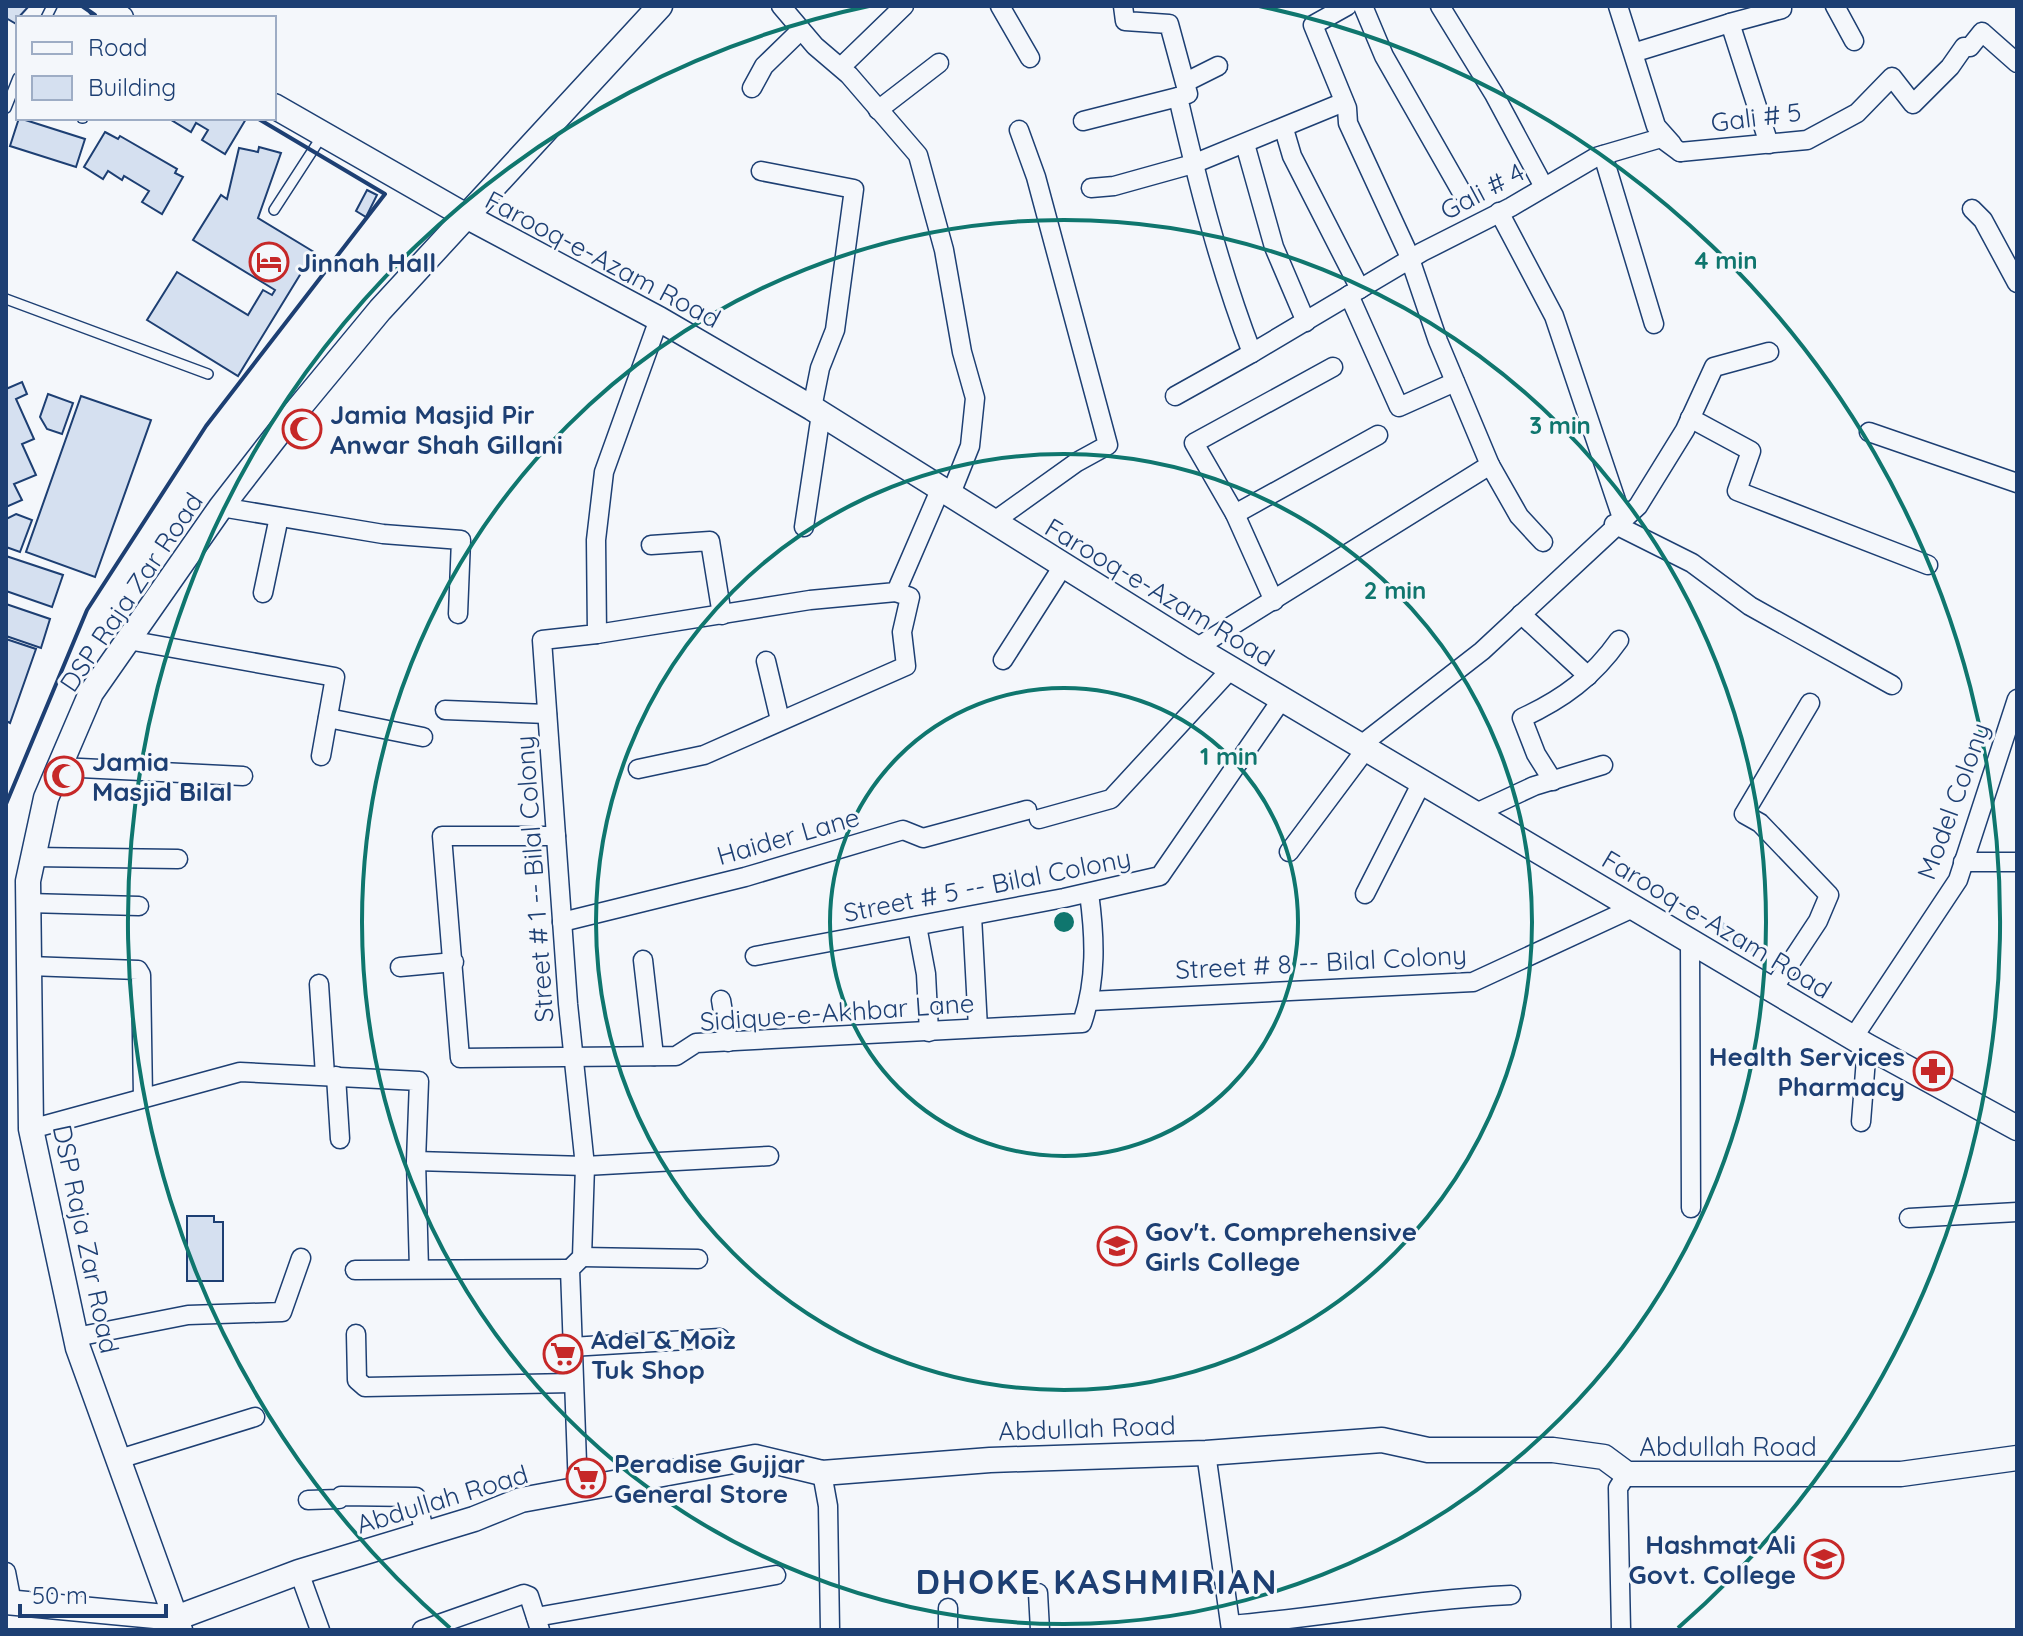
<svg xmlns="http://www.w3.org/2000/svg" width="2023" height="1636" viewBox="0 0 2023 1636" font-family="Quicksand,sans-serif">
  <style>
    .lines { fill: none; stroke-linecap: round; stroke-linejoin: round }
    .stream { stroke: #bed0e5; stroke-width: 6 }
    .building { fill: #d5e0f0; stroke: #1d3f73; stroke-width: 2 }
    .lane-casing { stroke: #1d3f73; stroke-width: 12 }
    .street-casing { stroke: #1d3f73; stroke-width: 21 }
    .secondary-casing { stroke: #1d3f73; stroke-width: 27 }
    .lane { stroke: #f4f7fb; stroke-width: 9 }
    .street { stroke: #f4f7fb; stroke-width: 18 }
    .secondary { stroke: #f4f7fb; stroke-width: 24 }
    .wall { stroke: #1d3f73; stroke-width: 4 }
    .ring { fill: none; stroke: #0f766e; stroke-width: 4 }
    .labels { text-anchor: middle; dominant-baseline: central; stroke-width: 6; stroke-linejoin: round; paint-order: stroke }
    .street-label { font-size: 26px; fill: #1d3f73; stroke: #f4f7fb }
    .poi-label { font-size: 26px; font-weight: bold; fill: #1d3f73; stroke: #f4f7fb; text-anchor: start }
    .district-label { font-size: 34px; font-weight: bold; letter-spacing: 2px; fill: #1d3f73; stroke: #f4f7fb }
    .centre { fill: #0f766e; stroke: #f4f7fb; stroke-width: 4 }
    .ring-label { font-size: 24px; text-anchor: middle; font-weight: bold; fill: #0f766e; stroke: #f4f7fb; stroke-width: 6; stroke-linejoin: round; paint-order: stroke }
  </style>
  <rect width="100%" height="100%" fill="#f4f7fb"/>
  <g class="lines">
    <!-- stream -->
    <polygon class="stream" points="1719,923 1755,945 1749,949 1717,931"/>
  </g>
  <!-- building -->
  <g class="building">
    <polygon points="6,6 29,6 18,18 18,25 6,18"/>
    <polygon points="19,118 85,139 76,167 10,146"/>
    <polygon points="168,118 245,118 246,119 225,154 202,140 208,130 196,123 191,132"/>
    <polygon points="105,132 118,139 120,136 177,169 175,173 183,177 162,214 142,202 149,191 124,176 122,180 108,171 103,179 84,167"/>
    <polygon points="259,147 281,153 258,218 314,252 238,376 147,320 177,272 248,315 263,290 272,295 275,290 193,240 221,195 227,199 239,148 258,152"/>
    <polygon points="367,190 377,195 366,217 356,211"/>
    <polygon points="22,382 27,394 16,399 34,439 22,444 36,475 14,484 22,500 6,507 6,389"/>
    <polygon points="48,394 73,403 62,434 47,429 40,417"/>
    <polygon points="81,396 151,420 95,577 26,552"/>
    <polygon points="16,514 32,520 20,552 6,547 6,519"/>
    <polygon points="6,556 63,575 52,607 6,591"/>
    <polygon points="6,604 50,619 41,648 6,636"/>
    <polygon points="6,639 36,649 10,723 6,721"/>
    <polygon points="187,1216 214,1216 214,1222 223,1222 223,1281 187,1281"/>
  </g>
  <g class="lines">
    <defs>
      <g id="lane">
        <polyline points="46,18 52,6"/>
        <polyline points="6,108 18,78"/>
        <polyline points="82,118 83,118"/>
        <polyline points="274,210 322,136"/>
        <polyline points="6,299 208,374"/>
      </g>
      <g id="street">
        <polyline points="781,6 815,46 849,75 918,155 944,250 962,352 975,398 970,446 950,496"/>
        <polyline points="1000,6 1030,58"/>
        <path d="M1123,6L1125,21L1169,24L1188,94L1178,97C1198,184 1220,270 1252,353L1422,252L1511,207L1596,157L1661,138L1680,152"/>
        <polyline points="1363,6 1384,56 1461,191"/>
        <polyline points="1440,6 1494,94 1544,187"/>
        <polyline points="1618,6 1656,126 1672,144"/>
        <polyline points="1835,6 1854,41"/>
        <polyline points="1730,23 1782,9 1781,6"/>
        <polyline points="1636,52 1730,23 1769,144"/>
        <polyline points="841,67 904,6"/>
        <polyline points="1186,82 1218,66"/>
        <polyline points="752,88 764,66 801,30"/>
        <polyline points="878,110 939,63"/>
        <polyline points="1083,121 1178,97"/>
        <polyline points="1284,129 1292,156 1360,289"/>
        <polyline points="1245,144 1274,247 1306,322"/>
        <polyline points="1680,152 1807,140 1857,113 1892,77 1913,104 1950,67 1964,47 1970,47 1982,32 2017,63"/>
        <polyline points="1603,155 1654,324"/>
        <polyline points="761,171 854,189 835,330 820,368 812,408"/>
        <polyline points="1091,188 1114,186 1193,164 1344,102"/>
        <polyline points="1972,209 1983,220 2017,283"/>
        <polyline points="1499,212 1554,316 1622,518"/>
        <polyline points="1349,295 1399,407 1455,382"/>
        <polyline points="1175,396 1252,353"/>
        <polyline points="1690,418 1751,451 1737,491 1928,565"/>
        <polyline points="1869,432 2017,483"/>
        <polyline points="1490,465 1519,516 1543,542"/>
        <polyline points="221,507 383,534 461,540 458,614"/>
        <polyline points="1235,514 1378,435"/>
        <polyline points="993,522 1077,462 1108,445 1036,177 1019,130"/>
        <polyline points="1614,524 1692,563 1750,606 1892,685"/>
        <polyline points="804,527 821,414"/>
        <polyline points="651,545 710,541 722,615"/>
        <polyline points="263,593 279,517"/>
        <polyline points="1274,601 1235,514 1194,443 1333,367"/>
        <polyline points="1521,614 1588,676"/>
        <polyline points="597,634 810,600 896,592 940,490"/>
        <polyline points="128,640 335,677 321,756"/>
        <polyline points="1196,648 1490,465 1438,341 1408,253 1348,123 1347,108 1313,25 1347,6"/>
        <polyline points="1003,660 1063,566"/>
        <polyline points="766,661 780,720"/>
        <polyline points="445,710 547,714"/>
        <polyline points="328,718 423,737"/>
        <polyline points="1361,745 1482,651 1638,506 1685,430 1714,367 1769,352"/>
        <polyline points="60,767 243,776"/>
        <polyline points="638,769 704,755 906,666 902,632 910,597 896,592"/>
        <path d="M1553,781L1536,754L1522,718C1563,699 1593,677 1619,640"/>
        <polyline points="1476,813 1534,786 1603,765"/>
        <polyline points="1039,819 1111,799 1231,669"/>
        <path d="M556,836H442L460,1058L676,1056L696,1043L1082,1023C1097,980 1095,937 1089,893"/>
        <polyline points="1289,852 1366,749"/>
        <polyline points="33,857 178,859"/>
        <polyline points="1963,862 2017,862"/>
        <polyline points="1365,894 1422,782"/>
        <polyline points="28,903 139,906"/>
        <polyline points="972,916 978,1028"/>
        <polyline points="562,922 745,877 903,830 923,838 1027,810"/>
        <polyline points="917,926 926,974 929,1032"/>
        <polyline points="1690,940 1691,1208"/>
        <polyline points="755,956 1064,898 1160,876 1282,699"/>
        <polyline points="643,960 654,1056"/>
        <polyline points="29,966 138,970 141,975 143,1097"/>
        <polyline points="400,967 454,962"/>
        <polyline points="319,984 325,1075"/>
        <polyline points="1773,989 1818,921 1829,895 1760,823 1744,814 1810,703"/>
        <polyline points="721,1000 728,1042"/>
        <polyline points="1090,1001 1473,982 1635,907"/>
        <polyline points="1853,1038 1958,880 2017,699"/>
        <polyline points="336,1076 340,1139"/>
        <polyline points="1861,1122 1867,1046"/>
        <polyline points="31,1129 240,1072 419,1081 416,1161 419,1269"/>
        <polyline points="416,1161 585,1166 769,1156"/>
        <polyline points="1909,1218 2017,1212"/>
        <polyline points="582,1257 698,1259"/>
        <polyline points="355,1270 570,1269"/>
        <polyline points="356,1334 357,1380 365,1387 572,1383"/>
        <polyline points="76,1337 188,1315 282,1312 301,1258"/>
        <polyline points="571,1347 720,1338"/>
        <polyline points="1206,1453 1231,1630"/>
        <polyline points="119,1459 255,1417"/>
        <polyline points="822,1473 828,1506 830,1630"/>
        <polyline points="578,1490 570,1269 582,1257 585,1166 568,1004 542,640 597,634 596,540 604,472 659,319"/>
        <polyline points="308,1500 339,1499 341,1496 416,1497 425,1534"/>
        <polyline points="6,1572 12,1603"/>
        <polyline points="299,1572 320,1630"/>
        <polyline points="1038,1593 1040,1630"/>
        <polyline points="948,1608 948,1630"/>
        <polyline points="536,1617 776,1575"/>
        <path d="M1232,1625C1325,1617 1417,1599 1511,1595"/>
        <polyline points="422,1630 524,1594 529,1596 540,1630"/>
        <polyline points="1621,1630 1618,1488 1627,1474"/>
      </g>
      <g id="secondary">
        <polyline points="100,6 121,18"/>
        <polyline points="274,106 466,216 659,319 812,408 1196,648 1867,1046 2017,1128"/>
        <polyline points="6,1602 176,1618 299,1572 474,1519 521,1500 755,1457 822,1473 990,1460 1206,1453 1382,1440 1428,1450 1553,1450 1604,1457 1627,1474 1901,1474 2017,1458"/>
        <polyline points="180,1630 78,1348 31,1129 28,881 46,798 91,693 221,507 284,426 380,310 660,6"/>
      </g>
    </defs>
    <!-- lane casing -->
    <use href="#lane" class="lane-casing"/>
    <!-- street casing -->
    <use href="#street" class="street-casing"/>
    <!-- secondary casing -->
    <use href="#secondary" class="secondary-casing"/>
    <!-- lane -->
    <use href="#lane" class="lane"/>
    <!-- street -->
    <use href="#street" class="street"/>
    <!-- secondary -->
    <use href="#secondary" class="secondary"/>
    <!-- wall -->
    <g class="wall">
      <polyline points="82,6 95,15"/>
      <polyline points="6,804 87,610 206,426 385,194 257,118"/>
    </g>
  </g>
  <!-- distance rings -->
  <g class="ring">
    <circle cx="1064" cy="922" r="234"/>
    <circle cx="1064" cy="922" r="468"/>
    <circle cx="1064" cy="922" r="702"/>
    <path d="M450 1628A936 936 0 0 1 869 6M1259 6A936 936 0 0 1 1678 1628"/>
  </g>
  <!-- icons -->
  <defs>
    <symbol id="hotel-ring" viewBox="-11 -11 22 22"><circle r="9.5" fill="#f4f7fb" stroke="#c62828" stroke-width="1.5"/><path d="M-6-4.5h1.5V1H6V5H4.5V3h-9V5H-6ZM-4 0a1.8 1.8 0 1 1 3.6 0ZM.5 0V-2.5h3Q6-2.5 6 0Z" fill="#c62828"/></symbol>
    <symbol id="mosque-ring" viewBox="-11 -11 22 22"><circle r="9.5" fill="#f4f7fb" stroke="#c62828" stroke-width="1.5"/><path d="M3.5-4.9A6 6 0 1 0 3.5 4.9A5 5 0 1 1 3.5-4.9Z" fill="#c62828"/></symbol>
    <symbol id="pharmacy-ring" viewBox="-11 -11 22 22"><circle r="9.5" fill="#f4f7fb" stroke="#c62828" stroke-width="1.5"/><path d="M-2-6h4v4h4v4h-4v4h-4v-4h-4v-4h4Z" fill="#c62828"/></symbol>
    <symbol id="university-ring" viewBox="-11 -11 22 22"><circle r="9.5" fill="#f4f7fb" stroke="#c62828" stroke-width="1.5"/><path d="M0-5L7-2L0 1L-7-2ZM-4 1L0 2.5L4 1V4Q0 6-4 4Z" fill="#c62828"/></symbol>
    <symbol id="supermarket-ring" viewBox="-11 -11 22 22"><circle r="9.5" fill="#f4f7fb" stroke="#c62828" stroke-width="1.5"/><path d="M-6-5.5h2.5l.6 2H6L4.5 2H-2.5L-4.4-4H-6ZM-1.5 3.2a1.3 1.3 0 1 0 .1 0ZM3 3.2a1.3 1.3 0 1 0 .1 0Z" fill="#c62828"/></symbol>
  </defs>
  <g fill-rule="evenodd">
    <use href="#hotel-ring" x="247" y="240" width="44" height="44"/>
    <use href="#mosque-ring" x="280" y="407" width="44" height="44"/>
    <use href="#mosque-ring" x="42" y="754" width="44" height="44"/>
    <use href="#pharmacy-ring" x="1911" y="1049" width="44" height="44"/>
    <use href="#university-ring" x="1095" y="1224" width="44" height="44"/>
    <use href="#supermarket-ring" x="541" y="1332" width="44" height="44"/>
    <use href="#supermarket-ring" x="564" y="1456" width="44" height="44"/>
    <use href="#university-ring" x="1802" y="1537" width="44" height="44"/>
  </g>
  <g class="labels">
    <!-- street labels -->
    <g class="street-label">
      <text transform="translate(1756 117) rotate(-7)">Gali # 5</text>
      <text transform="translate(1482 191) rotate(-28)">Gali # 4</text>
      <text transform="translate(603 259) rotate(28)">Farooq-e-Azam Road</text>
      <text transform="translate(131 592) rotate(-56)">DSP Raja Zar Road</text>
      <text transform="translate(1160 592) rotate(31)">Farooq-e-Azam Road</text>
      <text transform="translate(1953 801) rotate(-70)">Model Colony</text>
      <text transform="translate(788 836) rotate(-16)">Haider Lane</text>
      <text transform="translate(534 879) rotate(-94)">Street # 1 -- Bilal Colony</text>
      <text transform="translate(987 885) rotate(-11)">Street # 5 -- Bilal Colony</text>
      <text transform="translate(1717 924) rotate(31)">Farooq-e-Azam Road</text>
      <text transform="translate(1321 962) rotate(-3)">Street # 8 -- Bilal Colony</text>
      <text transform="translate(837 1012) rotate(-4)">Sidique-e-Akhbar Lane</text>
      <text transform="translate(86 1239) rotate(78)">DSP Raja Zar Road</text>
      <text transform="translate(1087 1428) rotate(-2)">Abdullah Road</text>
      <text x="1728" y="1446">Abdullah Road</text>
      <text transform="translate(442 1499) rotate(-17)">Abdullah Road</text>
    </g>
    <!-- poi labels -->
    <g class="poi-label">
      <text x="297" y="262">Jinnah Hall</text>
      <text x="330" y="414">Jamia Masjid Pir<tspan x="330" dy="30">Anwar Shah Gillani</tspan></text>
      <text x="92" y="761">Jamia<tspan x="92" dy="30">Masjid Bilal</tspan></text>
      <text x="1905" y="1056" text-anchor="end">Health Services<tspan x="1905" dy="30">Pharmacy</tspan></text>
      <text x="1145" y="1231">Gov't. Comprehensive<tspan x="1145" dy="30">Girls College</tspan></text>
      <text x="591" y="1339">Adel &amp; Moiz<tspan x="591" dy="30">Tuk Shop</tspan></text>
      <text x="614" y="1463">Peradise Gujjar<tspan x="614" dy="30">General Store</tspan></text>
      <text x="1796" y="1544" text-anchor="end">Hashmat Ali<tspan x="1796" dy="30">Govt. College</tspan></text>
    </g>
    <!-- district labels -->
    <g class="district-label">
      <text x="1097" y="1581">DHOKE KASHMIRIAN</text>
    </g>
  </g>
  <circle cx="1064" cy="922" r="12" class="centre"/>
  <g class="ring-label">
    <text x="1726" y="269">4 min</text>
    <text x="1560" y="434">3 min</text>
    <text x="1395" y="599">2 min</text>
    <text x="1229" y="765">1 min</text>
  </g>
  <!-- border -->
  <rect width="2023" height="1636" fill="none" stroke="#1d3f73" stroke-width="16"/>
  <!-- legend -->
  <rect x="16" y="16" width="260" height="104" fill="#f4f7fb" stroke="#9eadc5" stroke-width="2"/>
  <rect x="32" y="42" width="40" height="12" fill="#f4f7fb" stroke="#9eadc5" stroke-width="2"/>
  <text x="88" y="56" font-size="24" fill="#1d3f73">Road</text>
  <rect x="32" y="76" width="40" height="24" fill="#d5e0f0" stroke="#9eadc5" stroke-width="2"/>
  <text x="88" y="96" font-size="24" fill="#1d3f73">Building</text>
  <!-- scale -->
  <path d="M20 1604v12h146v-12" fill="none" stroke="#1d3f73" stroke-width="4"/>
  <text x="32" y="1604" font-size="24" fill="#1d3f73" stroke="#f4f7fb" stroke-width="6" paint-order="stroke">50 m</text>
</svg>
